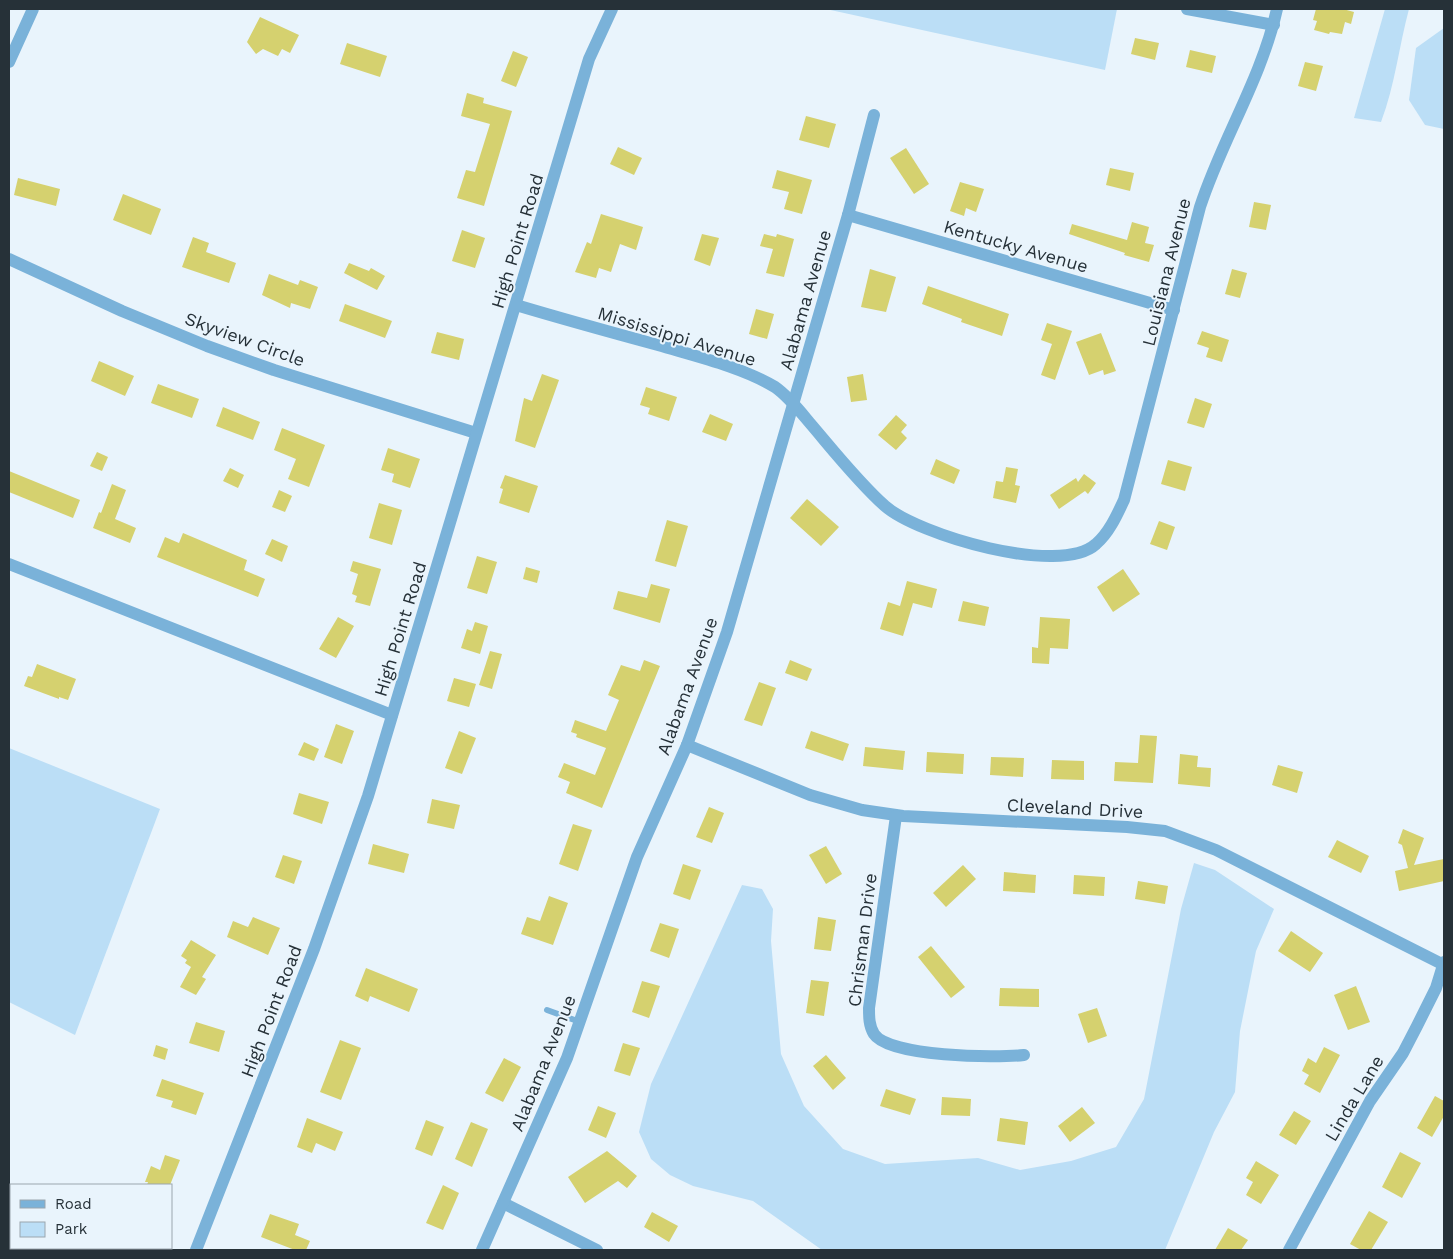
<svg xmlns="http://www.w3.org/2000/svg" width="1453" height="1259" viewBox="0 0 1453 1259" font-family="'Work Sans',sans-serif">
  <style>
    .green { fill: #bbdef6 }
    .building { fill: #d5d16f }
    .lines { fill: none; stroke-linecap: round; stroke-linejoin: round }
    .service { stroke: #7ab2d9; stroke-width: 6 }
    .minor { stroke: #7ab2d9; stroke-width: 12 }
    .labels { text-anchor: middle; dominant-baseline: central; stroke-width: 4; stroke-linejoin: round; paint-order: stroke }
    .street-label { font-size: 18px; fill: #263138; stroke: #e9f4fc }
  </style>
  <rect width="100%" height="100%" fill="#e9f4fc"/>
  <!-- green -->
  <g class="green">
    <polygon points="826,9 1117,9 1105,70"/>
    <path d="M1385,9H1409C1399,46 1395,85 1381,122L1354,118Z"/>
    <polygon points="1444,28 1444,129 1425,125 1409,100 1416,48"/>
    <polygon points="9,748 160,809 75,1035 9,1002"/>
    <polygon points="1194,863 1215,870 1274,909 1256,951 1240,1031 1235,1092 1214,1132 1165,1250 822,1250 753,1201 693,1186 670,1175 651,1159 639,1132 651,1084 742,885 762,889 773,909 771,941 781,1054 804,1106 843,1149 885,1164 978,1158 1020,1170 1071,1161 1116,1147 1144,1099 1181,909"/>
  </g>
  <!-- building -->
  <g class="building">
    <polygon points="1316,9 1343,9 1354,12 1351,24 1345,22 1342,34 1330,32 1329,34 1314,30 1317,21 1313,20"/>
    <polygon points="260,17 299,35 290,53 282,49 278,56 263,49 256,54 247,42"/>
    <polygon points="1135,38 1159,43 1155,60 1131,54"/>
    <polygon points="347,43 387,56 380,77 340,64"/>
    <polygon points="1190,50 1216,56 1212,73 1186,67"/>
    <polygon points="513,51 528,57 516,87 501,81"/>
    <polygon points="1305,62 1323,66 1316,91 1298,86"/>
    <polygon points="467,93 484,98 483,103 512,111 484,206 457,198 466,170 475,172 490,124 461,116"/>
    <polygon points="806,116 836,124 829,148 799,140"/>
    <polygon points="618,147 642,158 634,175 610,164"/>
    <polygon points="906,148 929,184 914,194 890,158"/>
    <polygon points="1110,168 1134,173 1130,191 1106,185"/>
    <polygon points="777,170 812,180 802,214 784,209 789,192 772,188"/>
    <polygon points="18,178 60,189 56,206 14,195"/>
    <polygon points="960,182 984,189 976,212 966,208 964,216 950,211"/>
    <polygon points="123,194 161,209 151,235 113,220"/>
    <polygon points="1254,202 1271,205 1266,230 1249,227"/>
    <polygon points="601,214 643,227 636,250 620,244 611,272 599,268 596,278 575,272 587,242 591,244"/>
    <polygon points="1132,222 1149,227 1145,243 1154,245 1149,262 1124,255 1125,253 1069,234 1072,224 1127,240"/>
    <polygon points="462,230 485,238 475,268 452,261"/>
    <polygon points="702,234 719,238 710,266 694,260"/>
    <polygon points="764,234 776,237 777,234 794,239 784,277 766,273 773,249 760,246"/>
    <polygon points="193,237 209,243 206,252 236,263 229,283 182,267"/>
    <polygon points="349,263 369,271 371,268 385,276 377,290 344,273"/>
    <polygon points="870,269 896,277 886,312 861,307"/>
    <polygon points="1232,269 1247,273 1240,298 1225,294"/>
    <polygon points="269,274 298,285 300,280 318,287 310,309 291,303 290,308 262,295"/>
    <polygon points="928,286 1009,314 1002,336 961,322 962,319 922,304"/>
    <polygon points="345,304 392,321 385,338 339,321"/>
    <polygon points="756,309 774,314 767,339 749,334"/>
    <polygon points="1047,323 1072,331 1055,380 1041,375 1052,344 1041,340"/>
    <polygon points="1202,331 1229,340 1222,362 1206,357 1209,348 1197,344"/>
    <polygon points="437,332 464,339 459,360 431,353"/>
    <polygon points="1101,333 1116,371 1104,375 1103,370 1089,375 1076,342"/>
    <polygon points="99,361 134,376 125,396 91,381"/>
    <polygon points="542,374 559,380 535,448 515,441 524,398 532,401"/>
    <polygon points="863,374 867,400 851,402 847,377"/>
    <polygon points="158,384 199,399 192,418 151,403"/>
    <polygon points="646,387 677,397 669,421 648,414 650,408 640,405"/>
    <polygon points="1195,398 1212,404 1204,428 1187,423"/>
    <polygon points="223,407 260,422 253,440 216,426"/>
    <polygon points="710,414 733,424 726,441 702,432"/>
    <polygon points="896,415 907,425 901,432 907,438 896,450 878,435"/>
    <polygon points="282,428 325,445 309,487 288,479 296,459 274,450"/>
    <polygon points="388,448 420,459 410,488 392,482 394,474 381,470"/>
    <polygon points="97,452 108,457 102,471 90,466"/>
    <polygon points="936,459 960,470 954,484 930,474"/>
    <polygon points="1168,460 1192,467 1185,491 1161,484"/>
    <polygon points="1006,467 1018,469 1015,485 1020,486 1016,503 993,498 996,481 1003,482"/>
    <polygon points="230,468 244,475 238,488 223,481"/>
    <polygon points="9,471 80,500 73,518 9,492"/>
    <polygon points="1084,474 1096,483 1088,494 1085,491 1059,509 1050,495 1076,478 1078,482"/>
    <polygon points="505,475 538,486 529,513 499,503 503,489 500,488"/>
    <polygon points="112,484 126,490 115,519 136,528 130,543 93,528 99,512 101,513"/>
    <polygon points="279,490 292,496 285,512 272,507"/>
    <polygon points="807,499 839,527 821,546 790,518"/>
    <polygon points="379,503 402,510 392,545 369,538"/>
    <polygon points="667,520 688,526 676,567 655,561"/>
    <polygon points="1159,521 1175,527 1167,550 1150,544"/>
    <polygon points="183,533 247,560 244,570 265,579 258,597 157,557 165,537 179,543"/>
    <polygon points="272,539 288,546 282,562 265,554"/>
    <polygon points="477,556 497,562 487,594 467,588"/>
    <polygon points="353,561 381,569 370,606 355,602 357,596 352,594 358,574 350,571"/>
    <polygon points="526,567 540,571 537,583 523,579"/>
    <polygon points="1123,569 1140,594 1113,612 1097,587"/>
    <polygon points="907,581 937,589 932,608 913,603 903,636 880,629 888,602 900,606"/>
    <polygon points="651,584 670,589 660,623 613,609 618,591 647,598"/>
    <polygon points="963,601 989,607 985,626 958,621"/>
    <polygon points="338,617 354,626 336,658 319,649"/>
    <polygon points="1040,617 1070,619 1068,649 1050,648 1049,664 1032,663 1032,647 1038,648"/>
    <polygon points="475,622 488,626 480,654 461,648 467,629 472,631"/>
    <polygon points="490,651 502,654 492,689 479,685"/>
    <polygon points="644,660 660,666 602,808 566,793 570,782 558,777 564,763 595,775 606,748 576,737 577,734 571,732 575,720 606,731 619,700 608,695 621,665 640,671"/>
    <polygon points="790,660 812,669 807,681 785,673"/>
    <polygon points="37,664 76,679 68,700 59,697 59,699 24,686 28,676 32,677"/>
    <polygon points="454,678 476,684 469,707 447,701"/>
    <polygon points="759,682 776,688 762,726 744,720"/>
    <polygon points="336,724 354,731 342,764 324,757"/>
    <polygon points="459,731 476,738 462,774 445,768"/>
    <polygon points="811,731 849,744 843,761 805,748"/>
    <polygon points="1140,735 1157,736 1153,783 1114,781 1115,762 1138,763"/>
    <polygon points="304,742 319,749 314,761 298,755"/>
    <polygon points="865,747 905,751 903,770 863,766"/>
    <polygon points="927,752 964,754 963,774 926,772"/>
    <polygon points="1180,754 1198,756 1197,767 1211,768 1210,787 1178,784"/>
    <polygon points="991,757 1024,758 1023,777 990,775"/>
    <polygon points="1052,760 1084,761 1084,780 1051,779"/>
    <polygon points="1278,765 1303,772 1297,793 1272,785"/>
    <polygon points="299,793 329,802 322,824 293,814"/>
    <polygon points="432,799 460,805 454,829 427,823"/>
    <polygon points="709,807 724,813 712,843 696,837"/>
    <polygon points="573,824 592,830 578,871 559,864"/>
    <polygon points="1403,829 1424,838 1414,865 1444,859 1444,881 1399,891 1395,871 1408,868 1402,845 1398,843"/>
    <polygon points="1337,840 1369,856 1361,873 1328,857"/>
    <polygon points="373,844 409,854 404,873 368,864"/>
    <polygon points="826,846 842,874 826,884 809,855"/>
    <polygon points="283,855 302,861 294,884 275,877"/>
    <polygon points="683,864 701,870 690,900 673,894"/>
    <polygon points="963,865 976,879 946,907 933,893"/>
    <polygon points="1004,872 1036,875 1035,893 1003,891"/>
    <polygon points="1074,875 1105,877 1104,896 1073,894"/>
    <polygon points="1138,881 1168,886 1165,904 1135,899"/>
    <polygon points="549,896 568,903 553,945 521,934 527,917 540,921"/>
    <polygon points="253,917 280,928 268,955 227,937 233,921 248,927"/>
    <polygon points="818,917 836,920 831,951 814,949"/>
    <polygon points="660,923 679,929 669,958 650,951"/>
    <polygon points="1291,931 1323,953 1310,972 1278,951"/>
    <polygon points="191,940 216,955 202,977 206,979 196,995 180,987 191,967 185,963 187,960 181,956"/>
    <polygon points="931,946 965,987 951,998 918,957"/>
    <polygon points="366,968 418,989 409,1012 370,996 368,1002 355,996"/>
    <polygon points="811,980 829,982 824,1016 806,1013"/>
    <polygon points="642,981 660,986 649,1018 632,1012"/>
    <polygon points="1356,986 1370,1022 1348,1030 1334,995"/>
    <polygon points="1000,988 1039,989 1039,1007 999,1006"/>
    <polygon points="1097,1008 1107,1036 1088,1043 1078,1014"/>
    <polygon points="196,1022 225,1031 219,1052 189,1043"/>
    <polygon points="340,1040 361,1048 341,1100 320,1092"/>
    <polygon points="623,1043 640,1048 630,1076 614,1071"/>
    <polygon points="156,1045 168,1049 165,1060 153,1056"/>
    <polygon points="1324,1047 1340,1055 1320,1093 1304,1084 1309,1075 1302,1071 1308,1058 1316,1063"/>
    <polygon points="826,1055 846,1078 833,1090 813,1066"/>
    <polygon points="504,1058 521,1067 503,1102 485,1093"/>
    <polygon points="162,1079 204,1093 196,1115 171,1107 173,1101 156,1096"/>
    <polygon points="886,1089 916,1099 910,1115 880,1106"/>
    <polygon points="1435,1096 1444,1101 1444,1116 1432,1137 1417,1128"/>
    <polygon points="942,1097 971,1099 970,1116 941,1115"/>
    <polygon points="598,1106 616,1113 606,1138 588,1130"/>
    <polygon points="1082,1107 1095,1123 1070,1142 1058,1126"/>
    <polygon points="1294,1111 1311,1121 1296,1145 1279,1135"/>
    <polygon points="307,1118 343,1132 335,1151 316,1143 312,1153 297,1147"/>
    <polygon points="1000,1118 1028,1122 1025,1145 997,1141"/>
    <polygon points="426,1120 444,1127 432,1156 415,1149"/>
    <polygon points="471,1122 488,1129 472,1167 455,1159"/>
    <polygon points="607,1151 637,1176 627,1188 618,1181 585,1203 568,1177"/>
    <polygon points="1400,1152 1421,1163 1402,1198 1382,1187"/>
    <polygon points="165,1155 180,1160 170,1185 147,1185 148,1182 145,1182 151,1166 160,1170"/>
    <polygon points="1256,1161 1279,1175 1261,1204 1246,1195 1253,1182 1246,1178"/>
    <polygon points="443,1185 459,1193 443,1230 426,1223"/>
    <polygon points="1369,1211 1388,1222 1371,1250 1361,1250 1350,1244"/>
    <polygon points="652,1212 678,1226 669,1242 644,1227"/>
    <polygon points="270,1214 299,1224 295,1235 310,1241 306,1250 295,1250 261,1237"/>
    <polygon points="1228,1228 1248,1240 1241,1250 1215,1250"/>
  </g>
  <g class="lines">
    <!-- service -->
    <polyline class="service" points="547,1010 580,1022"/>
    <!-- minor -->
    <g class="minor">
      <polyline points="1187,9 1274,25"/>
      <polyline points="9,62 33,9"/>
      <polyline points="848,215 1174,310"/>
      <polyline points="9,259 122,311 207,346 274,370 476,433"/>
      <path d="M516,305C563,319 610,332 658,345C695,356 742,367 775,387C788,396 799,410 809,422C833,450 858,482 885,506C918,535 1060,577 1096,544C1109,533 1117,515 1124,500L1200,207C1222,139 1261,80 1277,9"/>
      <polyline points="9,564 392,715"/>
      <polyline points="687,745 810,795 862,810 903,816 1127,827 1165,831 1216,850 1444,965"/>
      <path d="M896,816L869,1008C869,1017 869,1026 874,1034C889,1057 996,1058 1024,1055"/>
      <polyline points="503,1203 597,1250"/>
      <polyline points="196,1250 314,949 368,796 589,59 612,9"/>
      <polyline points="482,1250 567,1058 637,857 687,745 727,632 848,215 874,115"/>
      <polyline points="1289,1250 1370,1101 1403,1053 1417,1026 1436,988 1444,962"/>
    </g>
  </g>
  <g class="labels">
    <!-- street labels -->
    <g class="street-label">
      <text transform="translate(517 241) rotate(-73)">High Point Road</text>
      <text transform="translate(1016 246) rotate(16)">Kentucky Avenue</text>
      <text transform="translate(1166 272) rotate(-76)">Louisiana Avenue</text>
      <text transform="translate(805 300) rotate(-74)">Alabama Avenue</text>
      <text transform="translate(677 336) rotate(17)">Mississippi Avenue</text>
      <text transform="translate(245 339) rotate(20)">Skyview Circle</text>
      <text transform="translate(400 629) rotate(-73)">High Point Road</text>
      <text transform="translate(687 686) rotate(-70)">Alabama Avenue</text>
      <text transform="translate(1075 808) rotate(3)">Cleveland Drive</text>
      <text transform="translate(862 940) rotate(-83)">Chrisman Drive</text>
      <text transform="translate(271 1011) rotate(-69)">High Point Road</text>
      <text transform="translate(543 1063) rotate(-68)">Alabama Avenue</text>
      <text transform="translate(1354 1098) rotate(-59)">Linda Lane</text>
    </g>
  </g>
  <!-- border -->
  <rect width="1453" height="1259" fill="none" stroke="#263138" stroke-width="20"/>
  <!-- legend -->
  <rect x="10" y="1184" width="162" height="65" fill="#e9f4fc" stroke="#9ba6ae"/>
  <rect x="20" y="1200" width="25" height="8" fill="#7ab2d9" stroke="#9ba6ae"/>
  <text x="55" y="1209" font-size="15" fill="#263138">Road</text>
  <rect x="20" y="1222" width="25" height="15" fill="#bbdef6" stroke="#9ba6ae"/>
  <text x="55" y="1234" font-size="15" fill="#263138">Park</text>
</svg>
